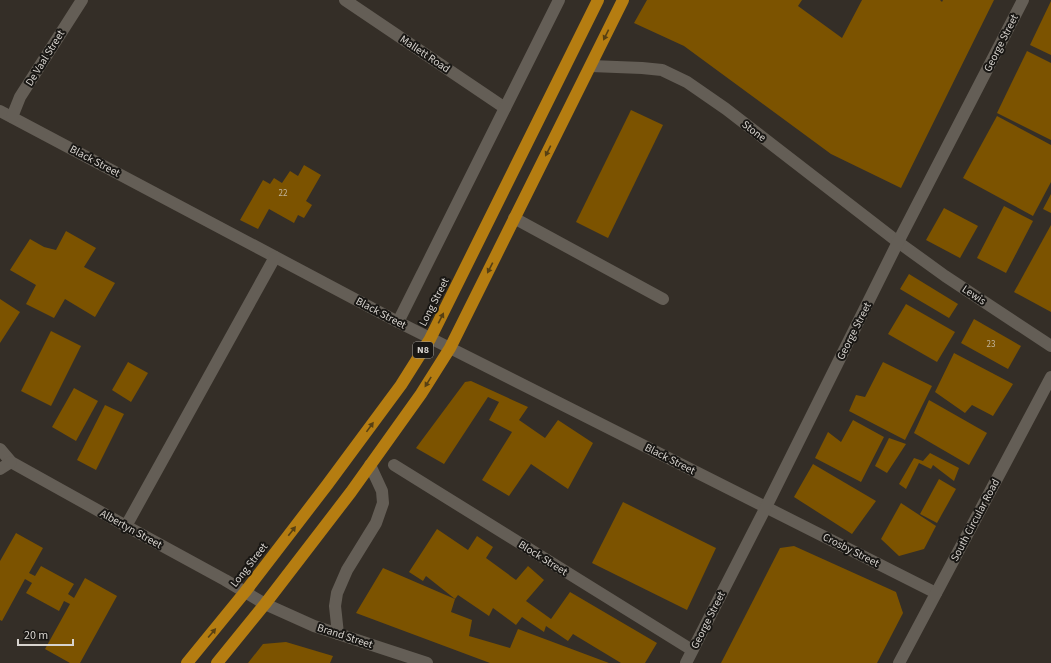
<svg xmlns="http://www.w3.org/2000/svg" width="1051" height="663" viewBox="0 0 1051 663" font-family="'Source Sans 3',sans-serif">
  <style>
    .building { fill: #7c5300 }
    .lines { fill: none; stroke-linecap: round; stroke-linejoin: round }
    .minor { stroke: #645e56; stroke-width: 12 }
    .highway { stroke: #b57d11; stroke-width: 12 }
    .oneway { fill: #574013 }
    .labels { text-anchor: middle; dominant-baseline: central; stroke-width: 4; stroke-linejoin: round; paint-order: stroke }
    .number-label { font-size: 9px; fill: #c0b39a }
    .shield { fill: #191714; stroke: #9e9b96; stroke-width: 1 }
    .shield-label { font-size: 10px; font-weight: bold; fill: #d7d3ce }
    .street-label { font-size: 11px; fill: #d7d3ce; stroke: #191714 }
  </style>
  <rect width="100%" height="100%" fill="#342e27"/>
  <!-- building -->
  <g class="building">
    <polygon points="647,0 802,0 798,6 842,38 862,0 940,0 942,2 943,0 994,0 901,188 831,154 684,46 634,23"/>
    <polygon points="1051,1 1051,55 1030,45"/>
    <polygon points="1027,51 1051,63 1051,140 997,113"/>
    <polygon points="631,110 663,125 608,238 576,222"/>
    <polygon points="997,116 1051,145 1051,182 1033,216 963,178"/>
    <polygon points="304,165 321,175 306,201 312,205 304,218 298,215 294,223 269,209 258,229 240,220 263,180 270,184 274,178 282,183 290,171 298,176"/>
    <polygon points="1051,194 1051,213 1043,209"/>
    <polygon points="1004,206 1033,221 1006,273 977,258"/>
    <polygon points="944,208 978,226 960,258 926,240"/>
    <polygon points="1051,225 1051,312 1014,292"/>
    <polygon points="66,231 96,248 84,267 115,283 95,317 65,299 54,318 26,304 36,285 10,270 30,239 44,247 56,250"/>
    <polygon points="909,274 958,304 949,318 900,289"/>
    <polygon points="0,299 20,312 0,343"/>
    <polygon points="906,304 955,332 937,362 888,334"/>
    <polygon points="974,319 1021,346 1008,369 961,343"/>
    <polygon points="51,331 81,346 51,406 21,391"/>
    <polygon points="954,353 1013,384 993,416 972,405 965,413 935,392"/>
    <polygon points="128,362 148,373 131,402 112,390"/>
    <polygon points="883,362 932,386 905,440 849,411 856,395 865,397"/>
    <polygon points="471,381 528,407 519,420 545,438 558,420 593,443 568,489 531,464 509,496 482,480 512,432 489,420 499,402 488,397 444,464 416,448 465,382"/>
    <polygon points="74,388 98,401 76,441 52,427"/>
    <polygon points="929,400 987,433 969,465 914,433"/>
    <polygon points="105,405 124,414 96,470 77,460"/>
    <polygon points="853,420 884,437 861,482 815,458 828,432 841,442"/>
    <polygon points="889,438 906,444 887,473 875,466"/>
    <polygon points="930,453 959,468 954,481 933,465 931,469 919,463 906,489 899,484 914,458 923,461"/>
    <polygon points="813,464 876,501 852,534 794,497"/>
    <polygon points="939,479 956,489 937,523 920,514"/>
    <polygon points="623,502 716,548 687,610 592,563"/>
    <polygon points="901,503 936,526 924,549 899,556 881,539"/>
    <polygon points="437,529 468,550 477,536 493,547 486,558 516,580 528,566 544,580 526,601 551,619 570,592 657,643 645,663 621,663 573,634 568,641 546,626 544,632 522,617 516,625 493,608 489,616 458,595 455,599 426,576 423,581 409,572"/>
    <polygon points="16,533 43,548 29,573 35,576 41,566 74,584 68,594 74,598 85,578 117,596 80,663 70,663 45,649 70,604 64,601 59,611 26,593 32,583 25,579 2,621 0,620 0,561"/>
    <polygon points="794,546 896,592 903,613 877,663 721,663 780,548"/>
    <polygon points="383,568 455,599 451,612 472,620 469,636 510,648 518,629 609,663 490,663 356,613"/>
    <polygon points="286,642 333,656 330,663 248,663 263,644"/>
  </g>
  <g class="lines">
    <!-- minor -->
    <g class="minor">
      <polyline points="345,0 505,108"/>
      <polyline points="591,66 642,68 662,70 687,82 726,109 898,242 945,276 1051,346"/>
      <polyline points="0,111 398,322 450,348 936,593"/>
      <polyline points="12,117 20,97 82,0"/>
      <polyline points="514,218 663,299"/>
      <polyline points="398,322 559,0"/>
      <polyline points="0,449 11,462 126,526 225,580 265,604 314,626 427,663"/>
      <polyline points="394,465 692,650"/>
      <polyline points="0,469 11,462"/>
      <polyline points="126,526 275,257"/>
      <polyline points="338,634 335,606 337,593 347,570 376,523 383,503 382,491 370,465"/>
      <polyline points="686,663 766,507 898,242 1023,0"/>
      <polyline points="899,663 1051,377"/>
    </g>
    <!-- highway -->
    <g class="highway">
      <polyline points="187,663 245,592 327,485 401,385 430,339 598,0"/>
      <polyline points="217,663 265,604 351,492 421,394 450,348 623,0"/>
    </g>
  </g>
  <!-- one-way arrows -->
  <defs><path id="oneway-solid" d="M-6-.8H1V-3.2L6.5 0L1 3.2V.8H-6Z"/></defs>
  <g class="oneway">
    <use href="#oneway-solid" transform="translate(606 35) rotate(116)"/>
    <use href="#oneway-solid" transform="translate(548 151) rotate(117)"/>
    <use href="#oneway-solid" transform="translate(490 268) rotate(117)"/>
    <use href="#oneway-solid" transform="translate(441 318) rotate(-63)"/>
    <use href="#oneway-solid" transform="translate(428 382) rotate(122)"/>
    <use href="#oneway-solid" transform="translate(370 427) rotate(-54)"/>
    <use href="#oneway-solid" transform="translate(292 531) rotate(-52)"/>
    <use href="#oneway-solid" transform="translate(212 633) rotate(-50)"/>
  </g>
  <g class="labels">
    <!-- number labels -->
    <g class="number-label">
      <text x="283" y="193">22</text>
      <text x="991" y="344">23</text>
    </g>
    <!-- shield labels -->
    <rect class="shield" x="413" y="342" width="20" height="16" rx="3"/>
    <g class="shield-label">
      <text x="423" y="350">N8</text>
    </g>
    <!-- street labels -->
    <g class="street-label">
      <text transform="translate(1001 43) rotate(-63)">George Street</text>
      <text transform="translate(425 54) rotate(34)">Mallett Road</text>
      <text transform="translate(45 58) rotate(-58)">De Vaal Street</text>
      <text transform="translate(754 131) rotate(37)">Stone</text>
      <text transform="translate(95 161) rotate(28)">Black Street</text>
      <text transform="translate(974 295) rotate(34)">Lewis</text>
      <text transform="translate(434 302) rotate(-63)">Long Street</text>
      <text transform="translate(381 313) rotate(28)">Black Street</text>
      <text transform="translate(854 331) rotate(-63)">George Street</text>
      <text transform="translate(670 459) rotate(27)">Black Street</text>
      <text transform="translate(975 520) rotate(-62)">South Circular Road</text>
      <text transform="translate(131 529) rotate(29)">Albertyn Street</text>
      <text transform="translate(851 550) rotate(27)">Crosby Street</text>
      <text transform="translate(543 558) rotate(32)">Block Street</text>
      <text transform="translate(249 565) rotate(-52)">Long Street</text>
      <text transform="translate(708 620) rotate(-63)">George Street</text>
      <text transform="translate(345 636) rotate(18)">Brand Street</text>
    </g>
  </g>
  <!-- scale -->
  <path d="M18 639v6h55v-6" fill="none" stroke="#d7d3ce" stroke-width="2"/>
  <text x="24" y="639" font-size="12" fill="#d7d3ce" stroke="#191714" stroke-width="3" paint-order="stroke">20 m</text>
</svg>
